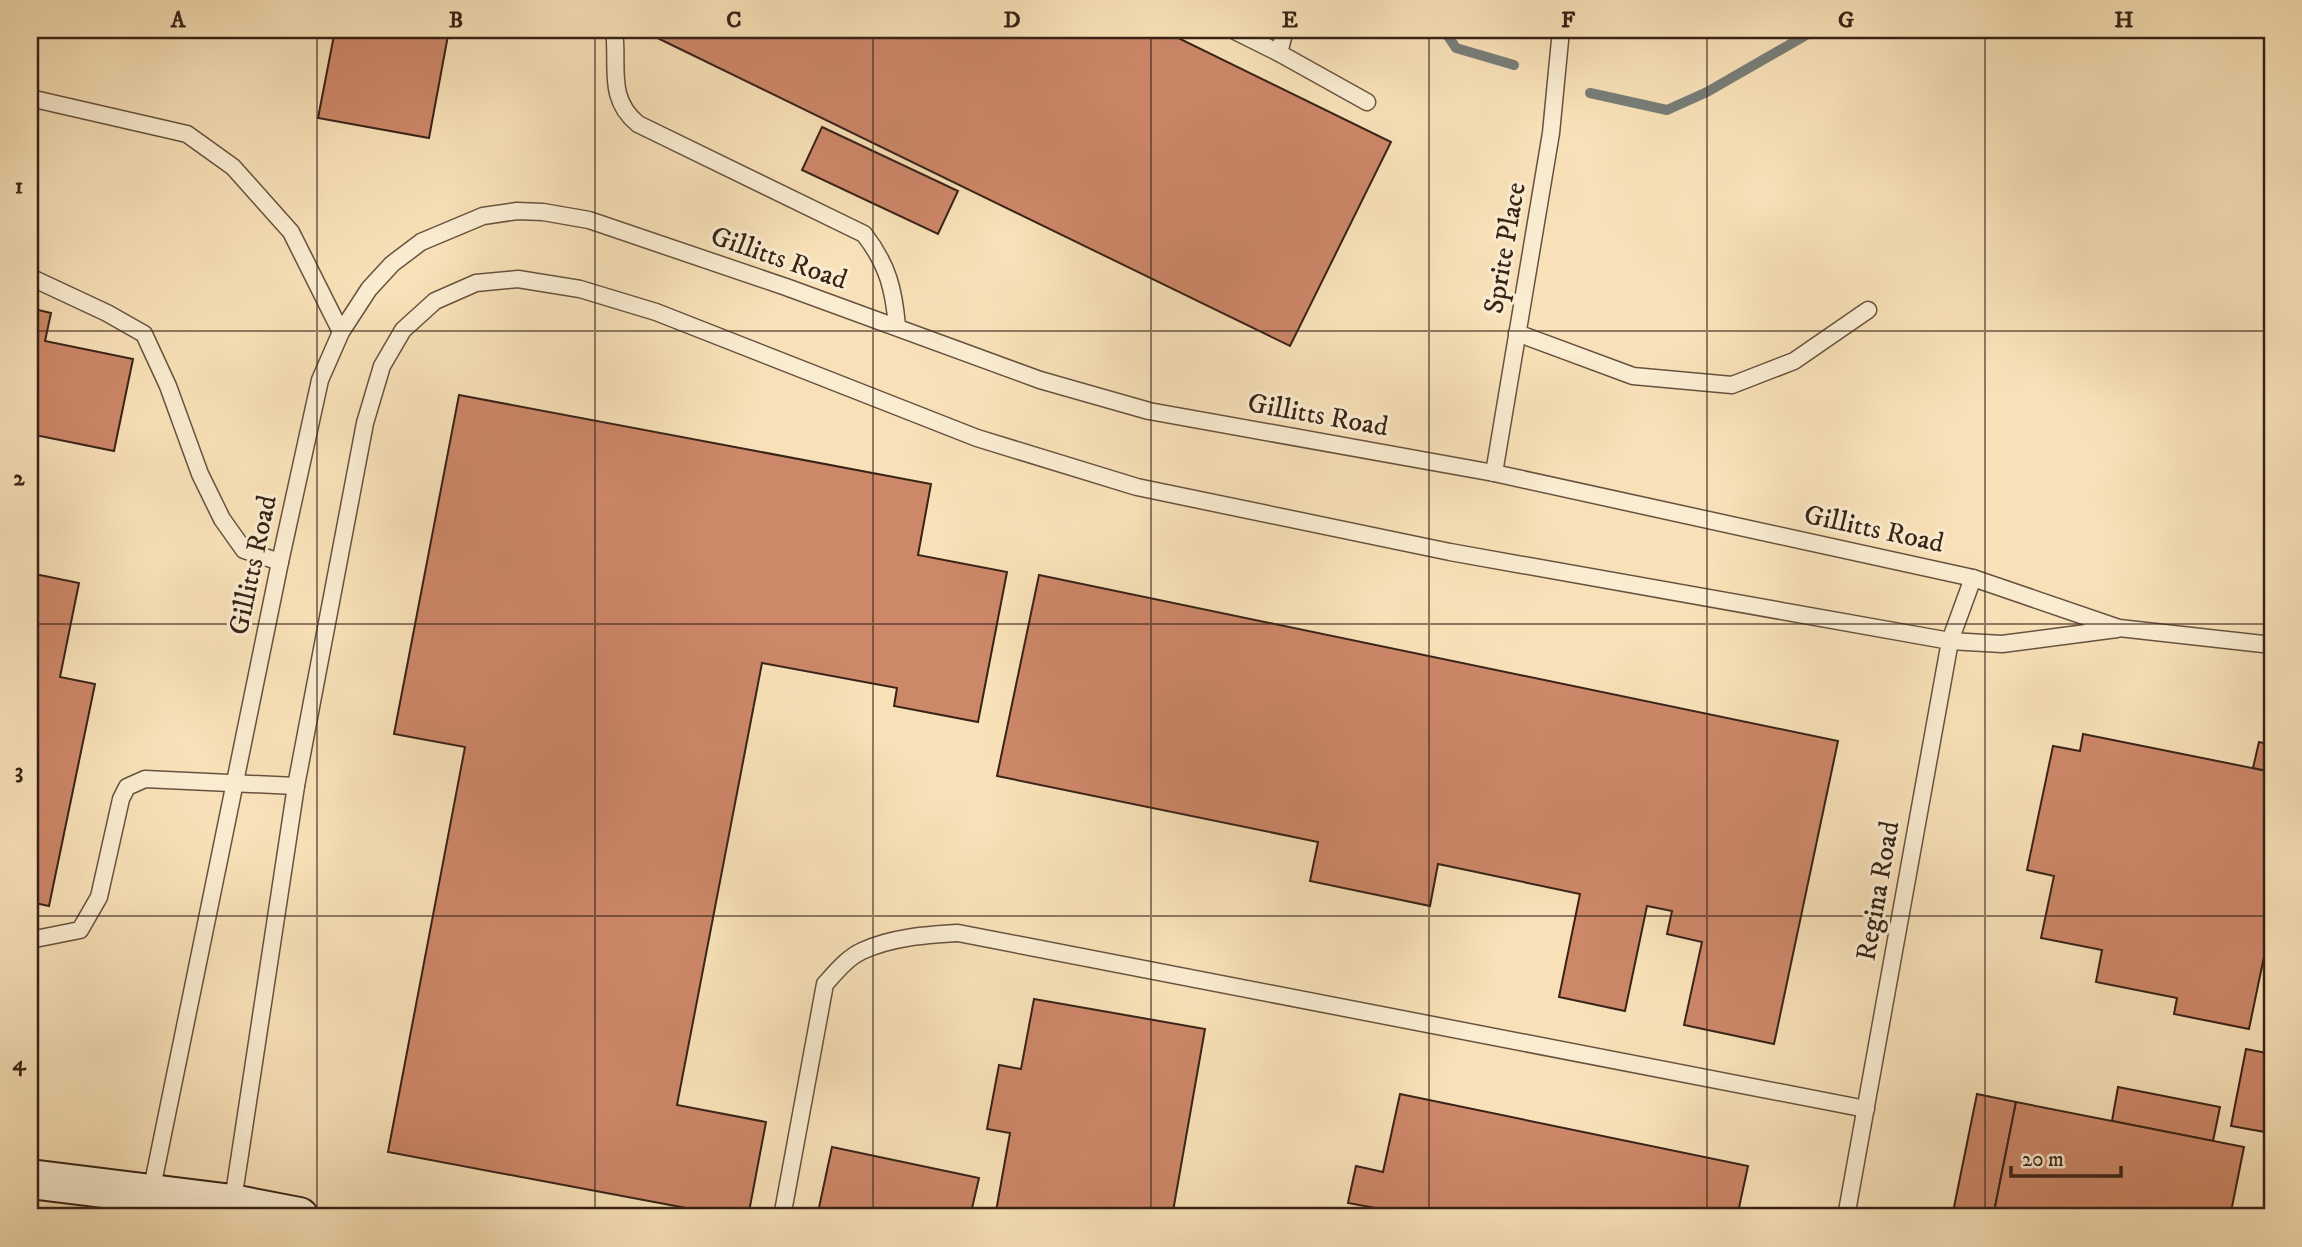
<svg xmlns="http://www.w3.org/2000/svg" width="2302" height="1247" viewBox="0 0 2302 1247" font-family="'IM FELL DW Pica',serif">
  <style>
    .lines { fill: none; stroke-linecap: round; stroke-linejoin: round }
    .stream { stroke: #787e79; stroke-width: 10 }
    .building { fill: #cd8769; stroke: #382317; stroke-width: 2 }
    .lane-casing { stroke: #68523f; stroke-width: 19 }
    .secondary-casing { stroke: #382317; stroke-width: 42 }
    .lane { stroke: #faecd1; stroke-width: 16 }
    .secondary { stroke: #faecd1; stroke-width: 38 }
    .grid { fill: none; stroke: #382317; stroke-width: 2; stroke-opacity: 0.55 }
    .labels { text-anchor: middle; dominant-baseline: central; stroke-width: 6; stroke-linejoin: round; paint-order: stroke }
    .street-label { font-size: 28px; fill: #382317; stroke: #faecd1 }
    .neatline { fill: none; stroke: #382317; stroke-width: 2.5 }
    .grid-label { font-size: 23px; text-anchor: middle; font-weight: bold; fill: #382317 }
  </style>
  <rect width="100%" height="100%" fill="#f8e1b8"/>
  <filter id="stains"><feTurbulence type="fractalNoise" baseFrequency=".00286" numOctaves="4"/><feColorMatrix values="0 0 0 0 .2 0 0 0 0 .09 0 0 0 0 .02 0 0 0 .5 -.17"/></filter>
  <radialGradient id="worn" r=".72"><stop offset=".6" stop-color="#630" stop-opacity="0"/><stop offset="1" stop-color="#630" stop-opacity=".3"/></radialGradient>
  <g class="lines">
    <!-- stream -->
    <g class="stream">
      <polyline points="1444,30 1456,48 1514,65"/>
      <polyline points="1590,93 1667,110 1707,92 1815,30"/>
    </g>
  </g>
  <!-- building -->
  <g class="building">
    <polygon points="335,30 449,30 429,138 318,118"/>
    <polygon points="641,30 1162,30 1391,142 1290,346"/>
    <polygon points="822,127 958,191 938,234 802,170"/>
    <polygon points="30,308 51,313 45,341 133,359 114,451 30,434"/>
    <polygon points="459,395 931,484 918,555 1007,572 978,722 894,706 897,688 762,663 677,1105 766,1122 748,1217 734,1217 388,1152 465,747 394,734"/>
    <polygon points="30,573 79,583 60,677 95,684 49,906 30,902"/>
    <polygon points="1039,575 1838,741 1774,1044 1684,1025 1702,942 1667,934 1672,911 1647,906 1625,1011 1559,997 1580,894 1438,864 1430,906 1310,881 1318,842 997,776"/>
    <polygon points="2083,734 2272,772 2272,918 2249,1029 2174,1014 2177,998 2096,982 2102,950 2041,938 2054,876 2027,870 2053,746 2080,751"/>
    <polygon points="2259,742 2272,745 2272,772 2253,768"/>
    <polygon points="1034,999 1205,1029 1172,1217 995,1217 1010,1133 987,1129 999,1065 1021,1069"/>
    <polygon points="2246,1049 2272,1054 2272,1093 2265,1132 2231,1126"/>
    <polygon points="2118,1087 2220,1107 2213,1141 2112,1121"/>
    <polygon points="1400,1094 1748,1166 1737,1217 1374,1217 1376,1208 1348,1203 1356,1166 1383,1172"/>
    <polygon points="1977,1094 2016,1102 1993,1217 1952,1217"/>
    <polygon points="2016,1102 2244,1147 2230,1217 1993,1217"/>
    <polygon points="832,1147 979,1178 970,1217 817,1217"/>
    <polygon points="2272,1163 2272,1191 2267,1190"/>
  </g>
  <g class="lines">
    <defs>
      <g id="lane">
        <path d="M614,30C619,65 606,98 638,124L864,234C888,265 894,290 897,327"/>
        <polyline points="1233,30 1279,53 1367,102"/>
        <polyline points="1279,53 1285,30"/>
        <polyline points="30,98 187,134 233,167 291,232 341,332"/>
        <polyline points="30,277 107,313 144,334 168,386 200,474 222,519 244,550 280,562"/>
        <polyline points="1517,333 1633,376 1732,385 1794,361 1868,310"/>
        <polyline points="1494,473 1551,133 1561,30"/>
        <polyline points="30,940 80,930 99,897 121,799 127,787 145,779 296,786"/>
        <polyline points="232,1207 296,786 365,423 382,366 403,330 435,301 476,283 518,279 580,289 656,312 977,438 1137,487 1450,552 1950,641 2002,644 2117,629"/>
        <polyline points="146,1217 280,562 320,380 341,332 369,289 392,264 421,242 483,216 517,211 543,212 589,220 786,287 1040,380 1149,411 1494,473 1973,578 2119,628 2272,645"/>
        <path d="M782,1217L825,984C836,972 847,958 862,951C892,937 926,935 958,933L1866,1109"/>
        <polyline points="1846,1217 1950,641 1973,578"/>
      </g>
      <polyline id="secondary" points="30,1179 232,1204 299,1217"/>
    </defs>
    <!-- lane casing -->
    <use href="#lane" class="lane-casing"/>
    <!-- secondary casing -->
    <use href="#secondary" class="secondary-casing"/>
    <!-- lane -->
    <use href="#lane" class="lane"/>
    <!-- secondary -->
    <use href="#secondary" class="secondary"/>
  </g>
  <!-- grid -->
  <path class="grid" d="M317,30V1217M595,30V1217M873,30V1217M1151,30V1217M1429,30V1217M1707,30V1217M1985,30V1217M30,331H2272M30,624H2272M30,916H2272"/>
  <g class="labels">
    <!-- street labels -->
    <g class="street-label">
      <text transform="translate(1505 248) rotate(-80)">Sprite Place</text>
      <text transform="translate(779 258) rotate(19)">Gillitts Road</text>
      <text transform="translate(1318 415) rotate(10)">Gillitts Road</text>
      <text transform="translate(1874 529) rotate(12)">Gillitts Road</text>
      <text transform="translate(253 565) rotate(-78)">Gillitts Road</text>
      <text transform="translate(1878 891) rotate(-80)">Regina Road</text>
    </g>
  </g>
  <!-- margin -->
  <rect width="2302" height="1247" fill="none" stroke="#f8e1b8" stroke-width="77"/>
  <!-- scale -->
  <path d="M2011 1166v10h110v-10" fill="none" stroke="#382317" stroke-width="3.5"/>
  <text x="2022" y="1166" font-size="21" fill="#382317" stroke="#faecd1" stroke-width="5" paint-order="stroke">20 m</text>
  <rect x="38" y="38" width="2226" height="1170" class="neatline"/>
  <g class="grid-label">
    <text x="178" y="27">A</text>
    <text x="456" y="27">B</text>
    <text x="734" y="27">C</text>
    <text x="1012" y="27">D</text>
    <text x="1290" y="27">E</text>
    <text x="1568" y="27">F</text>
    <text x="1846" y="27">G</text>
    <text x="2124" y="27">H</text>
    <text x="19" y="193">1</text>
    <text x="19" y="485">2</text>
    <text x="19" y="778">3</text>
    <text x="19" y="1070">4</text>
  </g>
  <rect width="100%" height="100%" filter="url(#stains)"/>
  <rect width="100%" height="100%" fill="url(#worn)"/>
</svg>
